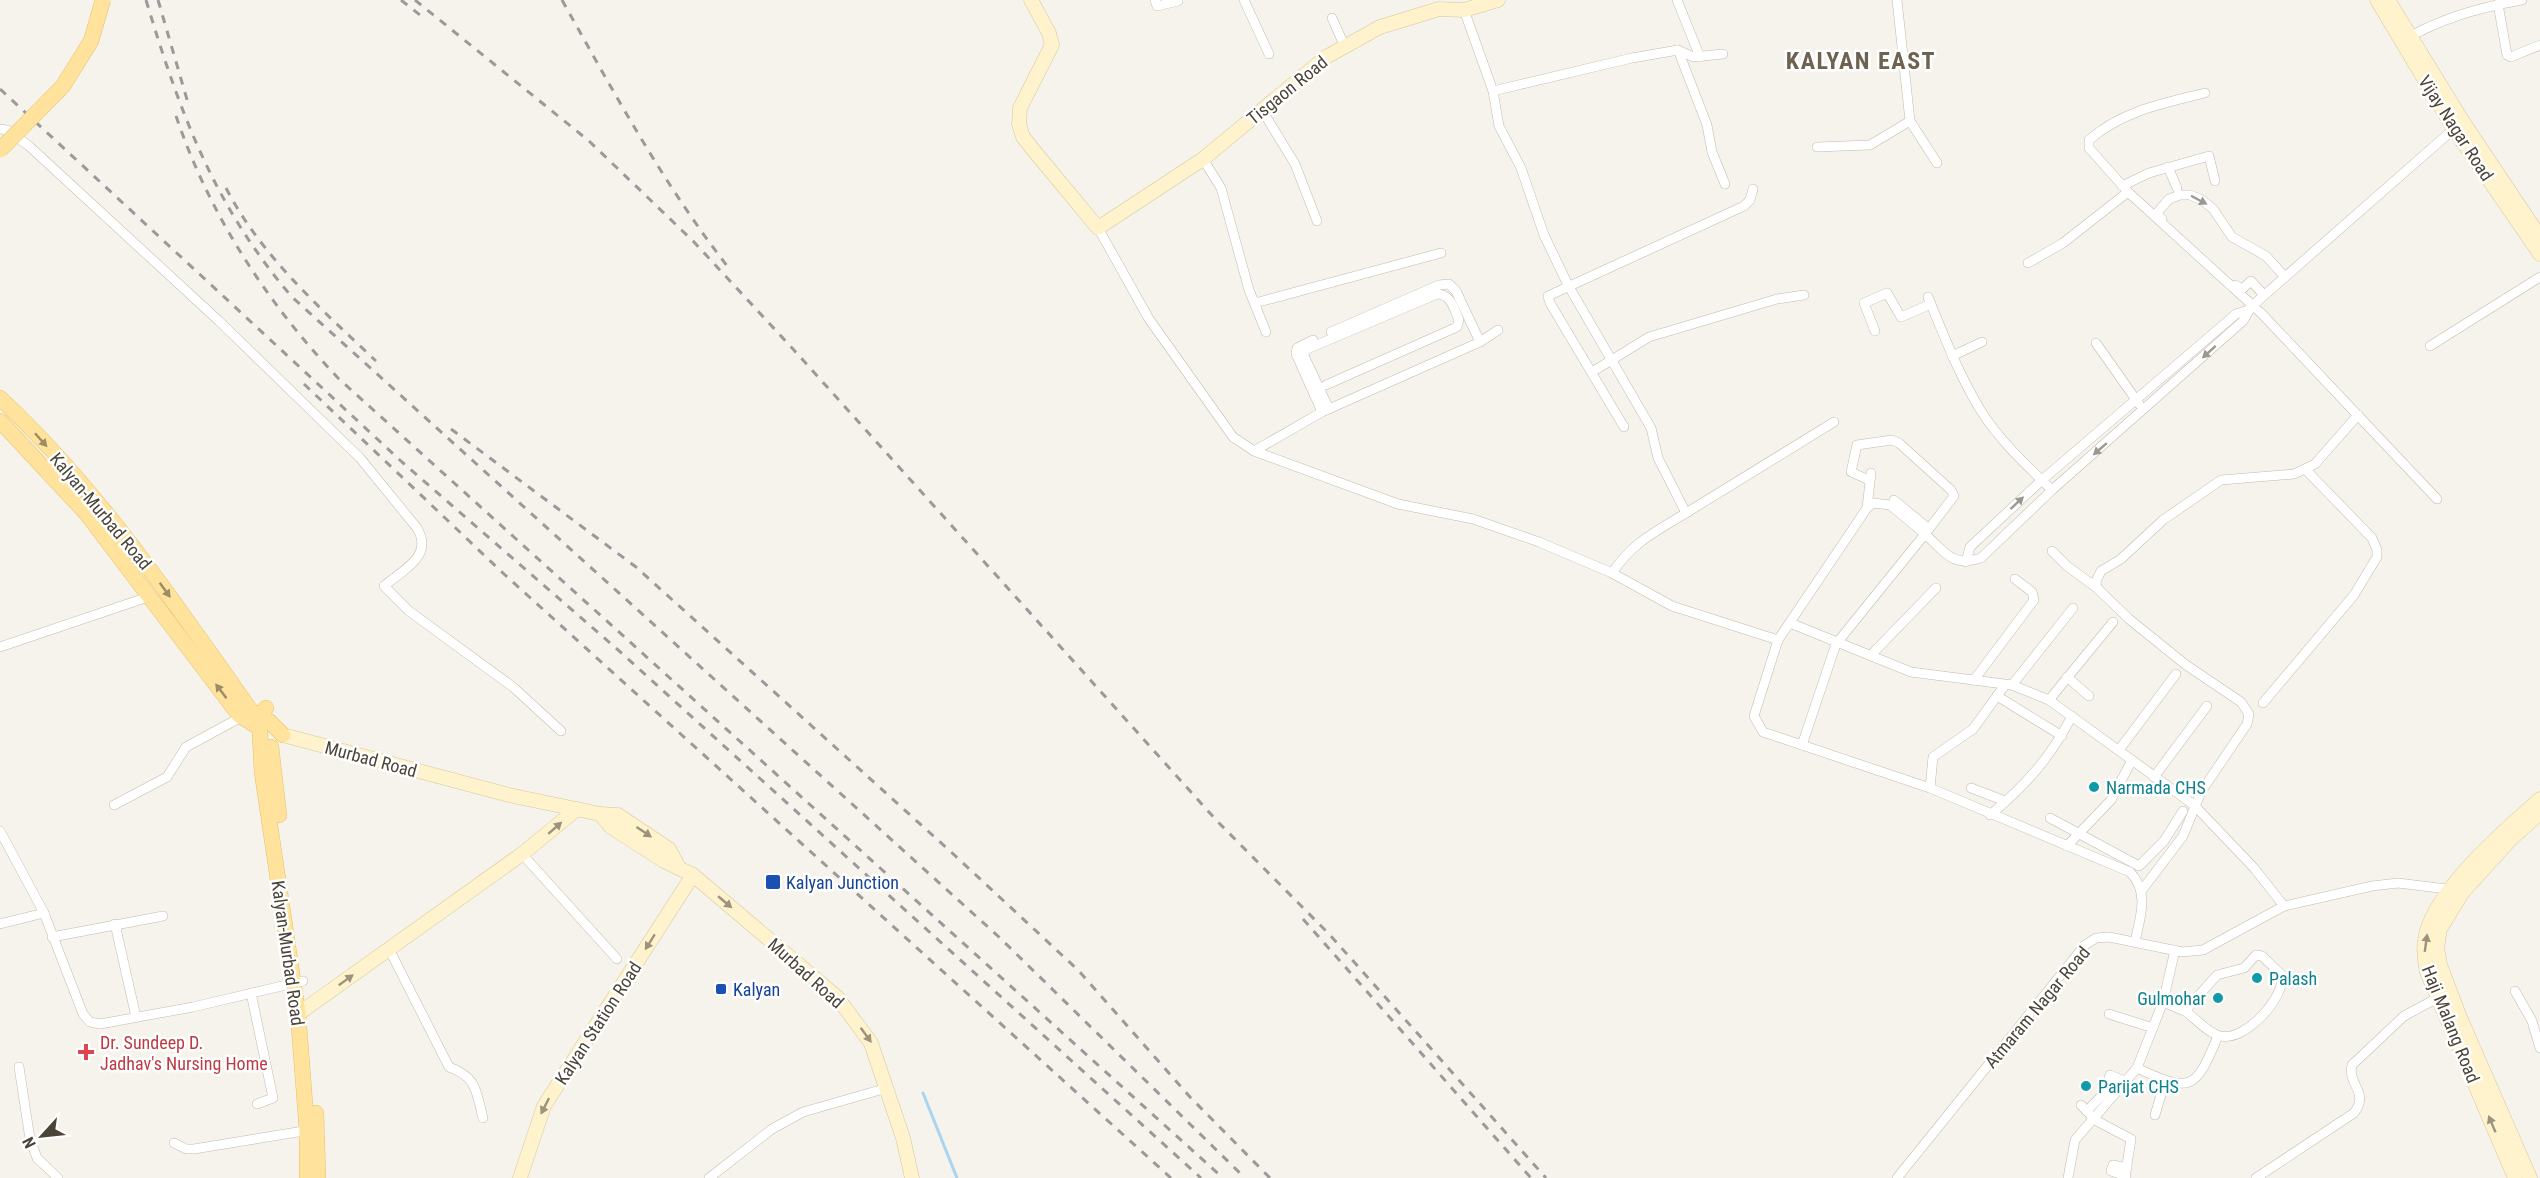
<svg xmlns="http://www.w3.org/2000/svg" width="2540" height="1178" viewBox="0 0 2540 1178" font-family="'Roboto Condensed',sans-serif">
  <style>
    .lines { fill: none; stroke-linecap: round; stroke-linejoin: round }
    .stream { stroke: #a9d4f2; stroke-width: 3 }
    .street-casing { stroke: #c2bbae; stroke-width: 10 }
    .secondary-casing { stroke: #d6c79b; stroke-width: 15 }
    .primary-casing { stroke: #e6c16a; stroke-width: 16 }
    .street { stroke: #fff; stroke-width: 9 }
    .secondary { stroke: #fff3cd; stroke-width: 14 }
    .primary { stroke: #ffe39c; stroke-width: 15 }
    .rail { stroke: #9a9a9a; stroke-width: 3; stroke-dasharray: 8 8; stroke-linecap: butt }
    .primary-bridge-casing { stroke: #e6c16a; stroke-width: 16; stroke-linecap: butt }
    .primary-bridge { stroke: #ffe39c; stroke-width: 15 }
    .oneway { fill: #9c9892 }
    .oneway2 { fill: #9c8c66 }
    .oneway3 { fill: #9c937c }
    .culture-dot { fill: #0f9aa8; stroke: #fff; stroke-width: 2 }
    .transit-dot { fill: #1a4fb4; stroke: #fff; stroke-width: 2 }
    .health-dot { fill: #e0444e; stroke: #fff; stroke-width: 2 }
    .labels { text-anchor: middle; dominant-baseline: central; stroke-width: 5; stroke-linejoin: round; paint-order: stroke }
    .street-label { font-size: 18px; fill: #4b4439; stroke: #fff }
    .culture-label { font-size: 18px; fill: #0d838f; stroke: #fff; text-anchor: start }
    .transit-label { font-size: 18px; fill: #164399; stroke: #fff; text-anchor: start }
    .health-label { font-size: 18px; fill: #be3a42; stroke: #fff; text-anchor: start }
    .district-label { font-size: 24px; font-weight: bold; letter-spacing: 1.5px; fill: #6e6250; stroke: #fff }
  </style>
  <rect width="100%" height="100%" fill="#f6f3ec"/>
  <g class="lines">
    <!-- stream -->
    <polyline class="stream" points="923,1093 957,1178"/>
    <defs>
      <g id="street">
        <polyline points="1155,0 1157,6 1178,1"/>
        <polyline points="1244,0 1269,54"/>
        <polyline points="1677,0 1700,57"/>
        <polyline points="2498,4 2507,55 2511,57 2540,45"/>
        <path d="M1464,10L1493,91L1499,126L1521,168L1544,235L1568,285L1651,428L1658,458L1686,513C1655,532 1633,542 1612,573"/>
        <polyline points="1332,18 1345,47"/>
        <path d="M2406,39C2441,18 2481,7 2522,0"/>
        <polyline points="1678,50 1707,125 1712,152 1725,184"/>
        <polyline points="1493,91 1632,58 1678,50 1693,57 1723,54"/>
        <path d="M2205,93C2164,103 2122,111 2089,140V148L2128,192L2262,314L2437,499"/>
        <polyline points="1262,110 1295,164 1317,221"/>
        <polyline points="1910,121 1937,163"/>
        <path d="M0,129L7,130L29,146L219,321L360,458L417,528C434,556 404,569 384,586L409,611L513,687L561,731"/>
        <polyline points="1817,147 1870,145 1910,121 1897,0"/>
        <polyline points="1203,159 1221,188 1249,290 1266,332"/>
        <polyline points="2168,167 2177,188"/>
        <polyline points="2122,186 2149,173 2209,156 2215,181"/>
        <polyline points="2162,219 2156,214 2169,199 2180,195 2190,195 2202,200 2213,209 2232,237 2266,256 2285,277"/>
        <polyline points="1098,228 1149,319 1233,437 1254,451 1398,504 1473,519 1539,542 1612,573 1672,606 1778,640"/>
        <polyline points="2028,263 2063,243 2128,192"/>
        <polyline points="2235,285 2242,289 2251,281 2264,295"/>
        <path d="M1928,297C1944,336 1959,375 1981,411C2000,441 2026,465 2052,490"/>
        <polyline points="1255,303 1441,253"/>
        <polyline points="1875,331 1864,303 1887,293 1901,317 1931,304"/>
        <polyline points="1331,332 1439,285 1449,284 1456,291 1480,342"/>
        <polyline points="1313,340 1297,348 1296,354 1322,412"/>
        <polyline points="2096,343 2139,404"/>
        <polyline points="2430,346 2540,277"/>
        <polyline points="1952,356 1982,342"/>
        <polyline points="1592,372 1649,337 1777,299 1804,295"/>
        <path d="M1326,385L1457,327L1459,320C1454,309 1451,294 1437,294L1305,350L1304,356L1329,409"/>
        <polyline points="1624,427 1550,303 1548,296 1744,206 1750,200 1753,189"/>
        <polyline points="1254,451 1322,412 1480,342 1498,330"/>
        <path d="M1869,480L1851,472L1857,445L1892,440L1899,443L1951,490L1954,496L1925,534L1890,505L1873,503L1867,508L1778,640L1754,716L1763,732L1930,788L2130,872C2150,893 2140,917 2135,942"/>
        <polyline points="1894,500 1929,529"/>
        <polyline points="1867,508 1871,473"/>
        <polyline points="1686,513 1834,422"/>
        <polyline points="2052,551 2067,566 2097,588"/>
        <polyline points="1966,562 1970,547 2042,480 2236,314 2248,310"/>
        <polyline points="1790,623 1911,672 2012,685 2049,700 2194,805 2254,868 2284,906"/>
        <polyline points="0,647 151,596"/>
        <polyline points="1871,655 1936,588"/>
        <polyline points="2067,677 2089,696"/>
        <polyline points="1974,680 2034,600 2032,592 2015,579"/>
        <polyline points="2012,685 2073,608"/>
        <polyline points="1997,696 2062,736"/>
        <polyline points="2049,700 2113,622"/>
        <polyline points="2263,703 2354,595 2377,557 2377,550 2372,538 2305,469"/>
        <path d="M1802,745L1836,644L1925,534C1946,553 1951,567 1981,558L2052,490L2243,321L2252,306L2456,127"/>
        <polyline points="2119,750 2176,674"/>
        <polyline points="2154,777 2207,706"/>
        <polyline points="1930,788 1933,757 1973,729 2005,685"/>
        <polyline points="1971,788 2005,801"/>
        <polyline points="114,805 167,777 186,747 245,715"/>
        <path d="M1990,815C2026,785 2050,758 2072,716"/>
        <polyline points="2050,818 2139,866 2164,841 2183,811"/>
        <polyline points="0,831 44,913 83,1014 90,1022 100,1024 193,1007 303,981"/>
        <polyline points="2067,846 2111,800 2132,760"/>
        <polyline points="522,854 617,959"/>
        <polyline points="2142,890 2183,836 2201,792 2247,724 2249,714 2241,702 2186,665 2129,619 2097,588 2096,581 2101,571 2121,559 2163,520 2221,480 2294,474 2315,464 2358,415"/>
        <polyline points="0,924 44,913"/>
        <polyline points="115,924 136,1017"/>
        <polyline points="52,937 163,916"/>
        <path d="M389,949L449,1067C477,1077 476,1091 483,1118"/>
        <polyline points="2515,991 2532,1021 2540,1048"/>
        <polyline points="251,993 273,1098 257,1104"/>
        <path d="M2163,1002L2185,1011C2195,1018 2208,1033 2220,1036C2245,1042 2285,998 2282,975L2262,956L2256,955L2244,968L2217,975L2185,1011"/>
        <polyline points="2109,1014 2153,1028"/>
        <polyline points="19,1067 30,1139 37,1158 58,1178"/>
        <path d="M2137,1068C2191,1093 2195,1091 2218,1036"/>
        <polyline points="2081,1105 2095,1120 2131,1139 2125,1178"/>
        <polyline points="2087,1111 2105,1092 2110,1075 2127,1082"/>
        <polyline points="2155,1115 2165,1081"/>
        <polyline points="174,1143 186,1149 194,1149 310,1130"/>
        <polyline points="2126,1176 2111,1171 2113,1165 2127,1168"/>
        <polyline points="709,1178 772,1129 803,1112 887,1088"/>
        <polyline points="1897,1178 2085,945 2096,938 2109,937 2182,952 2203,950 2284,906 2372,886 2398,883 2455,890"/>
        <polyline points="2068,1178 2075,1140 2137,1068 2163,1002 2175,950"/>
        <path d="M2256,1178L2354,1113C2370,1092 2347,1085 2352,1065L2404,1016L2443,995"/>
      </g>
      <g id="secondary">
        <polyline points="1031,0 1049,33 1052,45 1020,108 1019,124 1023,137 1035,152 1098,228 1203,159 1326,57 1380,27 1439,9 1464,10 1498,0"/>
        <polyline points="2377,0 2454,129 2540,254"/>
        <polyline points="2388,0 2463,122 2540,237"/>
        <polyline points="283,735 509,795 600,814 618,815 669,849 678,866"/>
        <polyline points="600,814 611,827 664,861 693,875 837,997 871,1043 903,1138 912,1178"/>
        <polyline points="298,1014 522,854 577,809"/>
        <polyline points="520,1178 544,1106 693,875"/>
        <path d="M2515,1178L2427,972C2425,962 2423,951 2425,940C2431,893 2505,830 2540,799"/>
        <polyline points="2530,1178 2459,1015 2440,965 2437,948 2440,929 2462,893 2511,839 2540,813"/>
      </g>
      <g id="primary">
        <path d="M0,398C99,490 174,602 251,711L270,722L283,735"/>
        <polyline points="0,421 86,513 239,715 258,727"/>
        <polyline points="266,708 259,716 262,772 298,1014 307,1130 307,1178"/>
        <polyline points="271,747 279,815"/>
        <polyline points="316,1113 318,1178"/>
      </g>
    </defs>
    <!-- street casing -->
    <use href="#street" class="street-casing"/>
    <!-- secondary casing -->
    <use href="#secondary" class="secondary-casing"/>
    <!-- primary casing -->
    <use href="#primary" class="primary-casing"/>
    <!-- street -->
    <use href="#street" class="street"/>
    <!-- secondary -->
    <use href="#secondary" class="secondary"/>
    <!-- primary -->
    <use href="#primary" class="primary"/>
    <!-- rail -->
    <g class="rail">
      <path d="M146,0C180,113 214,206 292,297L999,937L1245,1178"/>
      <polyline points="158,0 188,103"/>
      <polyline points="401,0 420,15"/>
      <polyline points="415,0 589,141 694,242 793,349 1217,821 1330,935 1546,1178"/>
      <path d="M562,0C613,91 664,185 728,267"/>
      <polyline points="0,89 402,462 617,649 1201,1178"/>
      <path d="M176,116C209,214 267,303 338,378L1223,1178"/>
      <path d="M226,188C261,256 321,309 376,361"/>
      <polyline points="304,384 504,574 1171,1178"/>
      <polyline points="451,429 636,567 950,851 1078,970 1190,1097 1270,1178"/>
      <polyline points="1303,919 1531,1178"/>
    </g>
    <defs>
      <polyline id="primary-bridge" points="0,150 63,86 91,41 103,0"/>
    </defs>
    <!-- primary-bridge casing -->
    <use href="#primary-bridge" class="primary-bridge-casing"/>
    <!-- primary-bridge -->
    <use href="#primary-bridge" class="primary-bridge"/>
  </g>
  <!-- one-way arrows -->
  <defs><path id="oneway-solid" d="M-6-.8H1V-3.2L6.5 0L1 3.2V.8H-6Z" transform="scale(1.5)"/></defs>
  <g class="oneway">
    <use href="#oneway-solid" transform="translate(2199 200) rotate(28)"/>
    <use href="#oneway-solid" transform="translate(2209 352) rotate(138)"/>
    <use href="#oneway-solid" transform="translate(2100 449) rotate(139)"/>
    <use href="#oneway-solid" transform="translate(2017 503) rotate(-43)"/>
  </g>
  <g class="oneway2">
    <use href="#oneway-solid" transform="translate(41 440) rotate(48)"/>
    <use href="#oneway-solid" transform="translate(165 590) rotate(54)"/>
    <use href="#oneway-solid" transform="translate(221 691) rotate(-127)"/>
  </g>
  <g class="oneway3">
    <use href="#oneway-solid" transform="translate(555 828) rotate(-41)"/>
    <use href="#oneway-solid" transform="translate(644 832) rotate(34)"/>
    <use href="#oneway-solid" transform="translate(725 902) rotate(40)"/>
    <use href="#oneway-solid" transform="translate(650 942) rotate(122)"/>
    <use href="#oneway-solid" transform="translate(2426 943) rotate(-82)"/>
    <use href="#oneway-solid" transform="translate(346 980) rotate(-36)"/>
    <use href="#oneway-solid" transform="translate(866 1035) rotate(54)"/>
    <use href="#oneway-solid" transform="translate(545 1106) rotate(117)"/>
    <use href="#oneway-solid" transform="translate(2492 1124) rotate(-113)"/>
  </g>
  <!-- markers -->
  <g class="culture-dot">
    <circle cx="2094" cy="787" r="6"/>
    <circle cx="2257" cy="978" r="6"/>
    <circle cx="2218" cy="998" r="6"/>
    <circle cx="2086" cy="1086" r="6"/>
  </g>
  <g class="transit-dot">
    <rect x="765" y="874" width="16" height="16" rx="3"/>
    <rect x="715" y="983" width="12" height="12" rx="3"/>
  </g>
  <path class="health-dot" d="M83 1043h6v6h6v6h-6v6h-6v-6h-6v-6h6z"/>
  <g class="labels">
    <!-- street labels -->
    <g class="street-label">
      <text transform="translate(1287 90) rotate(-39)">Tisgaon Road</text>
      <text transform="translate(2456 128) rotate(57)">Vijay Nagar Road</text>
      <text transform="translate(101 511) rotate(50)">Kalyan-Murbad Road</text>
      <text transform="translate(371 759) rotate(15)">Murbad Road</text>
      <text transform="translate(288 953) rotate(82)">Kalyan-Murbad Road</text>
      <text transform="translate(806 973) rotate(42)">Murbad Road</text>
      <text transform="translate(2037 1007) rotate(-50)">Atmaram Nagar Road</text>
      <text transform="translate(598 1023) rotate(-57)">Kalyan Station Road</text>
      <text transform="translate(2451 1024) rotate(68)">Haji Malang Road</text>
    </g>
    <!-- culture labels -->
    <g class="culture-label">
      <text x="2106" y="787">Narmada CHS</text>
      <text x="2269" y="978">Palash</text>
      <text x="2206" y="998" text-anchor="end">Gulmohar</text>
      <text x="2098" y="1086">Parijat CHS</text>
    </g>
    <!-- transit labels -->
    <g class="transit-label">
      <text x="786" y="882">Kalyan Junction</text>
      <text x="733" y="989">Kalyan</text>
    </g>
    <!-- health labels -->
    <g class="health-label">
      <text x="100" y="1042">Dr. Sundeep D.<tspan x="100" dy="21">Jadhav's Nursing Home</tspan></text>
    </g>
    <!-- district labels -->
    <g class="district-label">
      <text x="1861" y="61">KALYAN EAST</text>
    </g>
  </g>
  <!-- north arrow -->
  <g transform="translate(42 1136) rotate(243)" stroke="#ffffff" stroke-width="4.5" paint-order="stroke">
  <path d="M0-4.5L10 22L0 15L-10 22Z" fill="#4b4439"/>
  <text y="-9" font-size="16" font-weight="bold" text-anchor="middle" fill="#4b4439">N</text>
  </g>
</svg>
